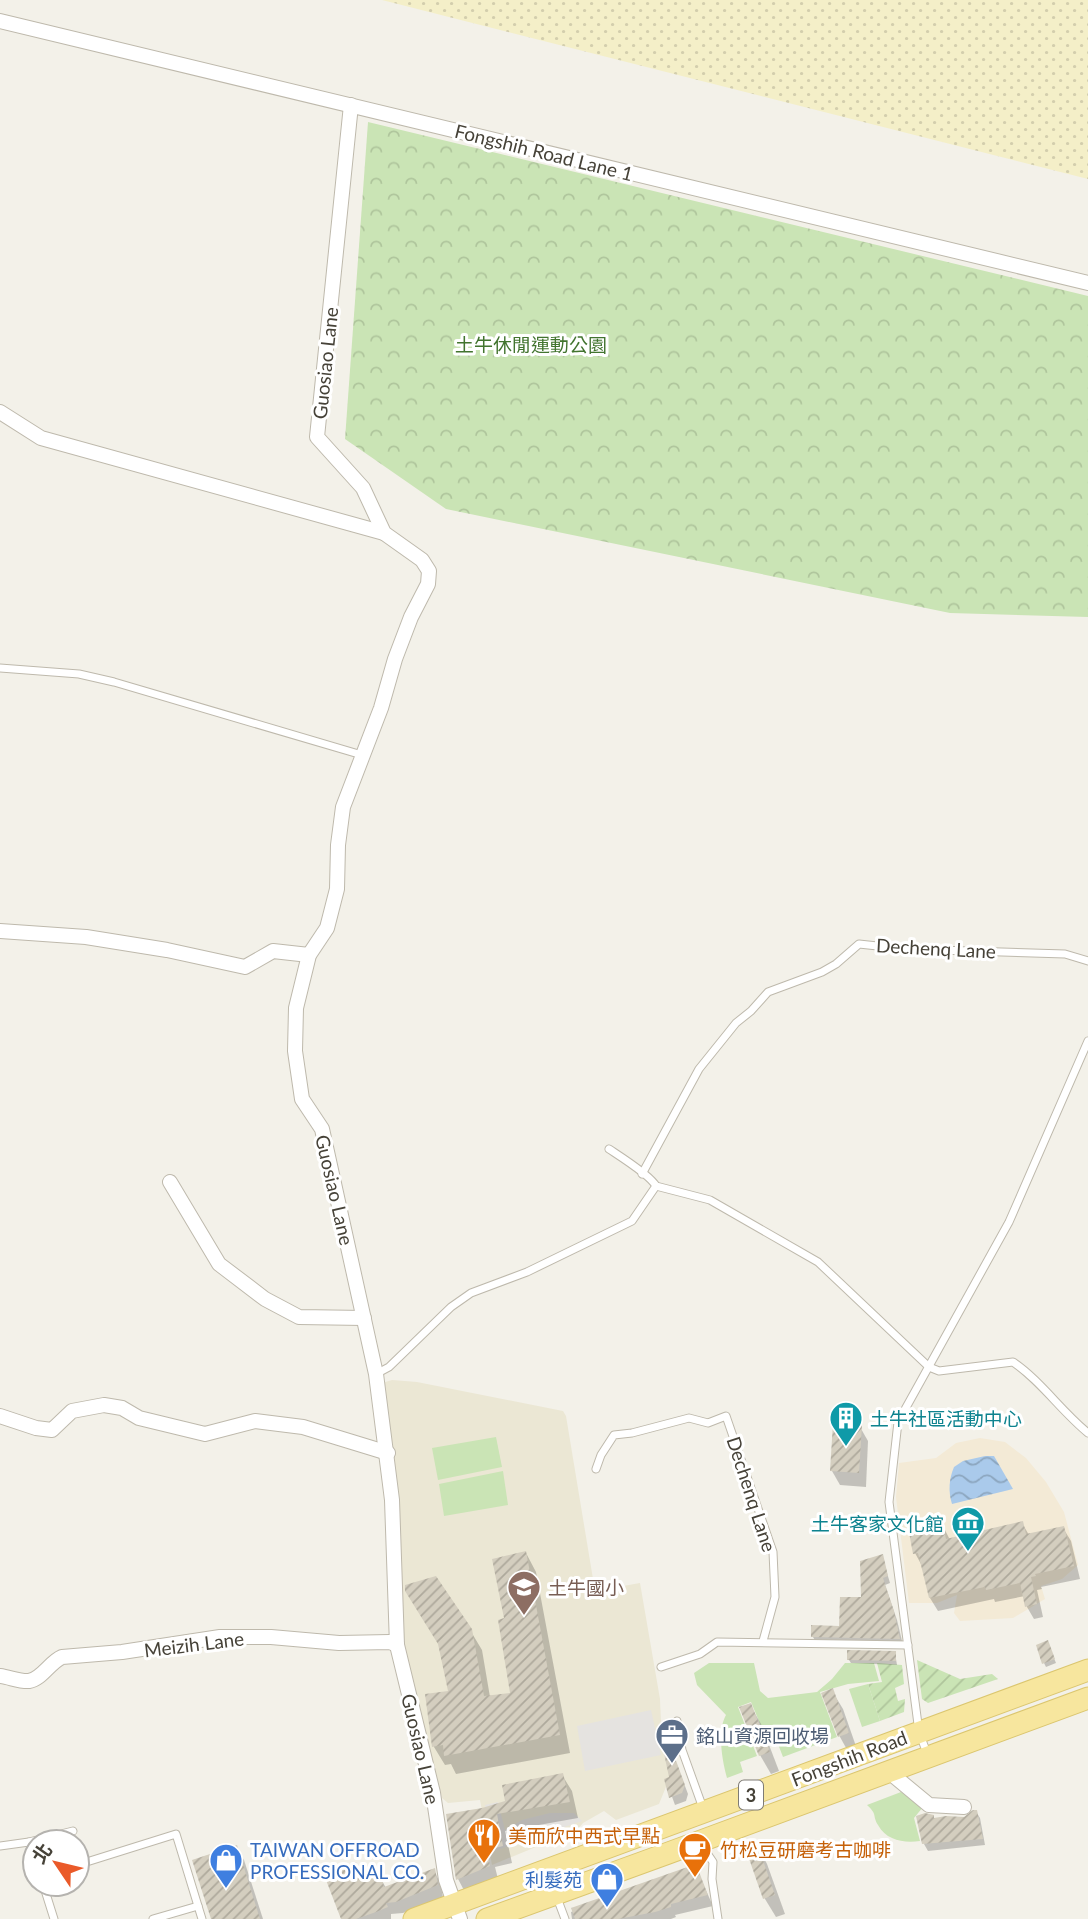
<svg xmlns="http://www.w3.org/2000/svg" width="1088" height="1919" viewBox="0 0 1088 1919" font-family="Lato,'Noto Sans TC',sans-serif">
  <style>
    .commercial { fill: #f3ead6 }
    .education { fill: #ebe7d4 }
    .grass { fill: #cae4b5 }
    .forest { fill: url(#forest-crowns) }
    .sand { fill: url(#sand-dots) }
    .garden { fill: url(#garden-furrows) }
    .parking { fill: #e5e3e0 }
    .water { fill: url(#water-waves) }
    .shadow { fill: #0003 }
    .building { fill: url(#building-hatch) }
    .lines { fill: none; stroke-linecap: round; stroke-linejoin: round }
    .lane-casing { stroke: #beb9ac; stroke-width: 9 }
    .street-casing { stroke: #beb9ac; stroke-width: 16 }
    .primary-casing { stroke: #dbc66f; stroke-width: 23 }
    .lane { stroke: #fff; stroke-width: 7 }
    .street { stroke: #fff; stroke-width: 14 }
    .primary { stroke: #f7e69e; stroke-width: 21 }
    .labels { text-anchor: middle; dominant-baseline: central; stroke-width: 6; stroke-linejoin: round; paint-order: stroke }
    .shield { fill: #fff; stroke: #7e7b74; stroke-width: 2 }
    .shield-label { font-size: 18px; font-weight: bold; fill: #464238 }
    .street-label { font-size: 19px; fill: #464238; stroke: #fff }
    .park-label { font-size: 19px; fill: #42742f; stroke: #fff }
    .culture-label { font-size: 19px; fill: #0d838f; stroke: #fff; text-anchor: start }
    .education-label { font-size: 19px; fill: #785e54; stroke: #fff; text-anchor: start }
    .service-label { font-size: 19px; fill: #4e5e75; stroke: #fff; text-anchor: start }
    .food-label { font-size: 19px; fill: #c56008; stroke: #fff; text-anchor: start }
    .shop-label { font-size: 19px; fill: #366cbe; stroke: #fff; text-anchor: start }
  </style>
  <defs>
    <pattern id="forest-crowns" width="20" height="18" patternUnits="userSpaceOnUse" patternTransform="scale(1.75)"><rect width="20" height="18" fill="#cae4b5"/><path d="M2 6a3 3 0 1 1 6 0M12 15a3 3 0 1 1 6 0" fill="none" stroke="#afc59c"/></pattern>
    <pattern id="sand-dots" width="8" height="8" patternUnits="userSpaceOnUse" patternTransform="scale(1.75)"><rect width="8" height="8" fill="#f4efc8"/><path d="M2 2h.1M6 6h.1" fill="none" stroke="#d3cead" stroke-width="1.8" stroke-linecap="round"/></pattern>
    <pattern id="garden-furrows" width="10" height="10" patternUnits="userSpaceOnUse" patternTransform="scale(1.75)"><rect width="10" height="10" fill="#cae4b5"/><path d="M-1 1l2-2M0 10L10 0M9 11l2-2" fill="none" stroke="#afc59c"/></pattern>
    <pattern id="water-waves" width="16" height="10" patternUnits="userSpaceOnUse" patternTransform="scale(1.75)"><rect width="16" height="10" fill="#aacaeb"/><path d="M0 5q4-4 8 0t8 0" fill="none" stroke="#8ca6bf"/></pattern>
    <pattern id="building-hatch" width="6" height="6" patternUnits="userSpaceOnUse" patternTransform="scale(1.75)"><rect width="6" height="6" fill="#d4cebf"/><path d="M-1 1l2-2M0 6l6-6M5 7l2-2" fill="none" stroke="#aea99c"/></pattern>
  </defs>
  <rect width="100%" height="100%" fill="#f3f1e9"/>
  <!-- commercial -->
  <polygon class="commercial" points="980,1438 1005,1442 1026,1458 1046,1482 1064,1512 1078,1565 1062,1579 1041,1586 1045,1599 1013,1618 960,1621 954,1613 957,1595 937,1603 909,1603 896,1497 899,1463 936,1458 956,1443"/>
  <!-- education -->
  <polygon class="education" points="392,1380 417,1382 563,1411 566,1416 595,1591 640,1583 660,1699 662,1747 670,1777 659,1804 616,1820 604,1811 583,1823 577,1830 492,1865 480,1800 448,1803 442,1798 403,1643 382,1383"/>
  <!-- grass -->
  <g class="grass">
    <polygon points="496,1437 502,1467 438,1480 432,1448"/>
    <polygon points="503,1471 508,1505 444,1516 439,1484"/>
    <path d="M709,1663H754L760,1691L768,1698L817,1692L832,1679L845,1663H874L879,1681L848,1684L820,1692L837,1737L783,1757L778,1744L769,1745L751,1702L738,1707L757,1756L740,1762L743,1772L727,1778C722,1760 717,1731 726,1715L697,1685L694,1673Z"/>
    <polygon points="868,1684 880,1721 862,1727 849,1689"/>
    <path d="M901,1792L923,1807L914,1818L920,1841C904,1843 887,1841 878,1825C872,1815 878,1815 867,1805Z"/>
  </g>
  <!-- forest -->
  <polygon class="forest" points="368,122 1088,296 1088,617 950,613 446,509 345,439"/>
  <!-- sand -->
  <polygon class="sand" points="382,0 1088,0 1088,179"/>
  <!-- garden -->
  <g class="garden">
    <polygon points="917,1660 960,1679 992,1674 998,1679 928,1703 922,1699"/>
    <polygon points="877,1663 902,1665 904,1684 895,1688 898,1701 905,1699 904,1712 880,1721 868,1684 882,1682"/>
  </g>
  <!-- parking -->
  <g class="parking">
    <polygon points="651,1710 661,1755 585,1771 577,1726"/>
    <polygon points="498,1802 505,1830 522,1820 550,1813 574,1813 582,1821 494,1851 485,1805"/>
  </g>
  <!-- water -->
  <path class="water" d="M985,1456H994L1013,1489L952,1504C948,1491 949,1479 954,1467L963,1461Z"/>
  <!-- shadow -->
  <g class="shadow">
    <polygon points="860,1427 868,1441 866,1487 840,1485 832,1471"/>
    <polygon points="941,1522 950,1540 1022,1523 1029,1535 1063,1528 1071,1541 1080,1579 1041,1587 1042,1589 1037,1590 1043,1617 1034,1619 1027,1607 1025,1596 995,1602 994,1599 938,1611 930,1598 922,1566 915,1553"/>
    <polygon points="526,1553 536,1572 570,1753 456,1774 451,1764 445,1765 434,1747 427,1695 450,1693 470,1630 482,1650 490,1697 512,1694 506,1619"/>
    <polygon points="882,1556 890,1583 885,1585 897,1620 903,1645 817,1644 813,1637 841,1628 862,1599"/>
    <polygon points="1049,1646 1056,1663 1046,1667 1044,1663"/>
    <polygon points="895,1653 897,1665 851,1663 849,1660"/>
    <polygon points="832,1691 843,1709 858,1752 850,1755 840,1737 823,1694"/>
    <polygon points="750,1705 761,1724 779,1771 771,1774 760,1755"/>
    <polygon points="674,1757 688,1794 686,1801 675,1805 666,1780 671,1778"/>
    <polygon points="562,1775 572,1791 578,1818 505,1831 512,1863 495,1867 499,1883 467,1896 457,1877 482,1810 507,1802"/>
    <polygon points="976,1812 980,1818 985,1845 928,1851 924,1844 934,1820 965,1818"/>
    <polygon points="757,1845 767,1864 785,1914 776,1917 765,1899 748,1848"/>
    <polygon points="236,1847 244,1860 263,1919 213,1919"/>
    <polygon points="356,1864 365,1882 380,1877 386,1888 434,1871 440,1882 443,1897 403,1913 391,1914 391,1919 342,1919 338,1878"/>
    <polygon points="695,1866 713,1906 675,1915 676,1917 671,1919 572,1919 571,1912"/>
  </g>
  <!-- building -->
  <g class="building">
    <polygon points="833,1423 862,1425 859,1473 830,1471"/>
    <polygon points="942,1520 946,1539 1023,1521 1026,1534 1064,1526 1074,1566 1035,1574 1036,1576 1031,1577 1037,1604 1025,1607 1020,1583 986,1590 985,1587 929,1598 918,1553 913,1554 908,1527"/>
    <polygon points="526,1551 560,1735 444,1756 443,1745 432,1747 425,1694 448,1691 438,1644 405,1591 405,1585 436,1576 472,1629 484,1696 510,1693 498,1620 504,1618 492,1559"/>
    <polygon points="883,1554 888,1576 883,1578 894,1611 900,1639 811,1637 811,1625 839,1626 840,1597 861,1597 860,1561"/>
    <polygon points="1048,1640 1055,1659 1042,1664 1036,1645"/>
    <polygon points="847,1650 896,1651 896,1661 847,1660"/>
    <polygon points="833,1688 849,1733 838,1737 821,1693"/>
    <polygon points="751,1703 770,1752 759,1756 739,1707"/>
    <polygon points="671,1747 685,1785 682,1793 669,1798 664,1779 669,1777 663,1749"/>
    <polygon points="563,1773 570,1802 497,1814 503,1846 487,1850 490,1866 456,1880 446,1814 482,1808 505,1801 502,1785"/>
    <polygon points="973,1810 977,1810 983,1839 922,1844 916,1816 925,1813 934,1815 934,1818 946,1816 964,1817"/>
    <polygon points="757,1843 775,1895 763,1899 745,1847"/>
    <polygon points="237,1845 260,1919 211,1919 192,1860"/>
    <polygon points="356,1862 364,1881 381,1875 384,1887 435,1868 438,1885 396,1902 386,1903 388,1907 376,1912 356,1919 341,1919 326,1880 336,1877 334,1871"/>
    <polygon points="696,1864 708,1895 671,1904 671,1907 655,1912 618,1919 575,1919 571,1908"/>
  </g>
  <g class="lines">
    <defs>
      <g id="lane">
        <polyline points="0,668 79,674 114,682 362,755"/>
        <path d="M609,1149C621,1157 650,1175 656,1186L710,1200L818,1262L929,1367L939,1371L1013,1362C1041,1381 1061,1411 1088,1433"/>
        <polyline points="642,1174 699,1069 736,1023 751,1011 768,992 822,972 836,964 859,944 905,949 1065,954 1088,961"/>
        <polyline points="376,1374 389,1367 451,1307 471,1293 527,1272 632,1221 656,1186"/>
        <polyline points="596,1469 601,1455 614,1435 632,1433 689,1418 708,1423 726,1416 773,1552 775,1597 763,1641"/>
        <polyline points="661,1667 700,1654 717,1642 908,1645"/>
        <polyline points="677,1721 682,1750 704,1811"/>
        <polyline points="928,1756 919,1732 889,1502 898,1422 1009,1222 1088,1041"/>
        <polyline points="700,1843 713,1862 712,1879 718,1919"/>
        <polyline points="0,1846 29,1842"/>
        <polyline points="35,1859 29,1842 73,1831"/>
        <polyline points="77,1865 176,1834 202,1919"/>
        <polyline points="43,1884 54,1919"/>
        <polyline points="556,1895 565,1919"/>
        <polyline points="153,1919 198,1906"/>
      </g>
      <g id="street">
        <polyline points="0,21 1088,283"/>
        <polyline points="351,105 317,437 363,488 384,533 422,560 429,571 428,584 411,617 395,659 381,708 343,807 338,845 337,889 327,928 309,955 296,1008 295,1051 302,1099 322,1129 376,1374 392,1500 397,1645 433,1793 446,1880 460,1919"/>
        <polyline points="0,412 41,438 384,533"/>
        <polyline points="0,931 86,937 167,950 245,967 273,951 309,955"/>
        <polyline points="170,1182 219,1264 265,1299 299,1317 364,1318"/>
        <polyline points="0,1416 36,1428 52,1430 72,1411 104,1405 122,1408 139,1418 205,1434 255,1421 303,1427 388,1453"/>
        <path d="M0,1676C9,1677 21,1682 29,1681C42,1679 50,1662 62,1657L122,1652L220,1637H271L339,1643L390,1642L397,1645"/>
        <polyline points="888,1771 929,1805 964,1807"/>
      </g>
      <g id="primary">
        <polyline points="414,1919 1088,1670"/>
        <path d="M487,1919C688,1847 888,1771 1088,1698"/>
      </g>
    </defs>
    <!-- lane casing -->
    <use href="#lane" class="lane-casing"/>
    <!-- street casing -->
    <use href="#street" class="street-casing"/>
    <!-- primary casing -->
    <use href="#primary" class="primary-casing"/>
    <!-- lane -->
    <use href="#lane" class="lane"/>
    <!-- street -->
    <use href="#street" class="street"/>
    <!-- primary -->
    <use href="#primary" class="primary"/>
  </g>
  <!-- icons -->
  <defs>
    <symbol id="building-pin" viewBox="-11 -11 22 30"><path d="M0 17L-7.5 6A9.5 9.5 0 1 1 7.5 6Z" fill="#0f9aa8" stroke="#fff"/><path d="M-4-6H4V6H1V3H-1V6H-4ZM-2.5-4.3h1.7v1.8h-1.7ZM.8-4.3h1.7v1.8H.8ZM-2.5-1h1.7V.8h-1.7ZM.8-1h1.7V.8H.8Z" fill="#fff"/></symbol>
    <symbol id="museum-pin" viewBox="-11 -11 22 30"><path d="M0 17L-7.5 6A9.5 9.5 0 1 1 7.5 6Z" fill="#0f9aa8" stroke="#fff"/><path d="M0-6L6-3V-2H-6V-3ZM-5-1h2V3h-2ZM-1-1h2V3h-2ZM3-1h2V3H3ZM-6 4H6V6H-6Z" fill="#fff"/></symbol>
    <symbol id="school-pin" viewBox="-11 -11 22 30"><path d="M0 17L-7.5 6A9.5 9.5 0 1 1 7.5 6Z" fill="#8d6e63" stroke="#fff"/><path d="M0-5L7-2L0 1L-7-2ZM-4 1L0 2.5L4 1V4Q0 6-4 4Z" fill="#fff"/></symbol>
    <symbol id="office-pin" viewBox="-11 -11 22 30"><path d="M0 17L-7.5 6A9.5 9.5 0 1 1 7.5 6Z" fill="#5c6f8a" stroke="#fff"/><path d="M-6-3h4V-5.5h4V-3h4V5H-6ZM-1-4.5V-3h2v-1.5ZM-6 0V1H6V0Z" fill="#fff"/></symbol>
    <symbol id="restaurant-pin" viewBox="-11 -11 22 30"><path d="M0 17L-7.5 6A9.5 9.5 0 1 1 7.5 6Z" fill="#e8710a" stroke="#fff"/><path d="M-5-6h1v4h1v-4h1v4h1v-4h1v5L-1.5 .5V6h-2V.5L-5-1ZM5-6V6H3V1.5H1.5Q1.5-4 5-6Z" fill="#fff"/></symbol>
    <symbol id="cafe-pin" viewBox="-11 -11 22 30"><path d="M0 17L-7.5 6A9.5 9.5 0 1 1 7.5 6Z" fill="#e8710a" stroke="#fff"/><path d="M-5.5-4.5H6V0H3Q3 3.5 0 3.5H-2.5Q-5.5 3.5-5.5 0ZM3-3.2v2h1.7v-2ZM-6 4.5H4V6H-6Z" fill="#fff"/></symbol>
    <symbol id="shop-pin" viewBox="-11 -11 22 30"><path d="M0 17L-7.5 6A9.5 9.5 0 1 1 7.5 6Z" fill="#3f7fe0" stroke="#fff"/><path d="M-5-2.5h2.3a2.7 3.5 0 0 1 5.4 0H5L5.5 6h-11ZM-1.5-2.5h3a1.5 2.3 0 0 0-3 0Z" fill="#fff"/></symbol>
  </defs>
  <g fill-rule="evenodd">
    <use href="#building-pin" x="827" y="1399" width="38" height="52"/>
    <use href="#museum-pin" x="949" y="1504" width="38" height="52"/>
    <use href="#school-pin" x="505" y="1568" width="38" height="52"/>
    <use href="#office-pin" x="653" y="1716" width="38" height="52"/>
    <use href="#restaurant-pin" x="465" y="1816" width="38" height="52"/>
    <use href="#cafe-pin" x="676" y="1830" width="38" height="52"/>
    <use href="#shop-pin" x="207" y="1841" width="38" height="52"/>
    <use href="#shop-pin" x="588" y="1860" width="38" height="52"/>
  </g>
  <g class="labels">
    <!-- shield labels -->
    <rect class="shield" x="739" y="1780.5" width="24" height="29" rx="5"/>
    <g class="shield-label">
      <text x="751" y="1795">3</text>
    </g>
    <!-- street labels -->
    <g class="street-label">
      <text transform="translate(544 152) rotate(14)">Fongshih Road Lane 1</text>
      <text transform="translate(325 363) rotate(-84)">Guosiao Lane</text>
      <text transform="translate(936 948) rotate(3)">Dechenq Lane</text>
      <text transform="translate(335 1190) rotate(77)">Guosiao Lane</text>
      <text transform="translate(752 1494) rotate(72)">Dechenq Lane</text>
      <text transform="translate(194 1644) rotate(-7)">Meizih Lane</text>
      <text transform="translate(421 1749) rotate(77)">Guosiao Lane</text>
      <text transform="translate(849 1758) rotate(-21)">Fongshih Road</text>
    </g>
    <!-- park labels -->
    <g class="park-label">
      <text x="531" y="344">土牛休閒運動公園</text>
    </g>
    <!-- culture labels -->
    <g class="culture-label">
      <text x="870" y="1418">土牛社區活動中心</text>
      <text x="944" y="1523" text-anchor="end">土牛客家文化館</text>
    </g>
    <!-- education labels -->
    <g class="education-label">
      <text x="548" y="1587">土牛國小</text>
    </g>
    <!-- service labels -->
    <g class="service-label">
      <text x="696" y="1735">銘山資源回收場</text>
    </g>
    <!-- food labels -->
    <g class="food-label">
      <text x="508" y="1835">美而欣中西式早點</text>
      <text x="720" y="1849">竹松豆研磨考古咖啡</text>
    </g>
    <!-- shop labels -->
    <g class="shop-label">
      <text x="250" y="1849">TAIWAN OFFROAD<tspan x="250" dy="22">PROFESSIONAL CO.</tspan></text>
      <text x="582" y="1879" text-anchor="end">利髮苑</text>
    </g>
  </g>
  <!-- north arrow -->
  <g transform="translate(56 1863) rotate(305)"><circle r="33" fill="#ffffff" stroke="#b5b3af" stroke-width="2"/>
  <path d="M0-5L12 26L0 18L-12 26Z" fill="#ea5a29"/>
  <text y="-10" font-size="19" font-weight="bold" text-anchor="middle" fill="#464238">北</text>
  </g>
</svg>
